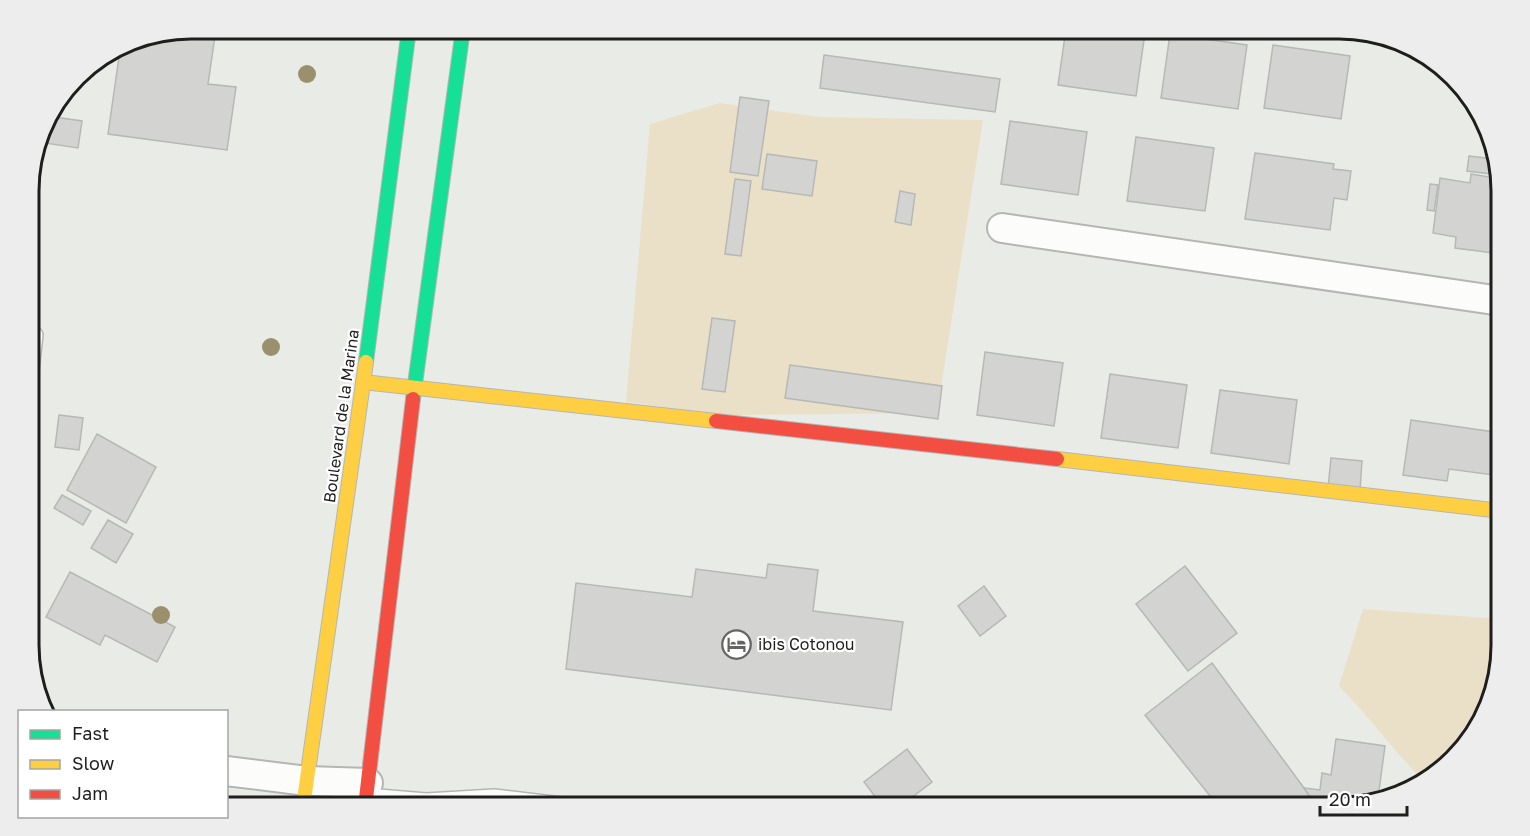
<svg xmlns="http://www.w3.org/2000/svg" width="1530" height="836" viewBox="0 0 1530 836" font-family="'Golos Text',sans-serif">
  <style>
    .green { fill: #eae0c7 }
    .building { fill: #d3d4d2; stroke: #b6b8b6; stroke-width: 1.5 }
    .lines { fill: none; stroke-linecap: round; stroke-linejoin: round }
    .lane-casing { stroke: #b5b6b4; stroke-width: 18 }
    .street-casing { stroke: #b5b6b4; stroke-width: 32 }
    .fast-casing { stroke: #b5b6b4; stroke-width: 16 }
    .slow-casing { stroke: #b5b6b4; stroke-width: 16 }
    .jam-casing { stroke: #b5b6b4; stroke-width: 16 }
    .lane { stroke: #fcfcfb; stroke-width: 15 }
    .street { stroke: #fcfcfb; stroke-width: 28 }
    .fast { stroke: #16e098; stroke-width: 14 }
    .slow { stroke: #ffcf43; stroke-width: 14 }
    .jam { stroke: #f24e42; stroke-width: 14 }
    .tree { fill: #9a906e }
    .labels { text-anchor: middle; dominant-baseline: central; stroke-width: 4.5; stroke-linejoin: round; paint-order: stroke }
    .street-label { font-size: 16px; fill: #1e1f1d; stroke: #fff }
    .poi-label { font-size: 16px; fill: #1e1f1d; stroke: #fff; text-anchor: start }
    .rim { fill: none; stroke: #1e1f1d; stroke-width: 3 }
  </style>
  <rect width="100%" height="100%" fill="#e9ebe7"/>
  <!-- green -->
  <g class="green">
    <polygon points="720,103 819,117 983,120 937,413 729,415 626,402 650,124"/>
    <path d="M1363,609L1501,619V656L1480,726L1429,780L1425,782C1394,752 1369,716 1339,686Z"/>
  </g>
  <!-- building -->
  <g class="building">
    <polygon points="191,28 216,29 208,84 236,87 227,150 108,134 119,57 105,55 129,41"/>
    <polygon points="1066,29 1114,29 1145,33 1136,96 1058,85"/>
    <polygon points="1170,34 1247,45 1238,109 1161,98"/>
    <polygon points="1273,45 1350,56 1341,119 1264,108"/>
    <polygon points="824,55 1000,79 995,112 820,88"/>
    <polygon points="740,97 769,101 758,176 730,172"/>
    <polygon points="47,116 82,121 78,148 38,142"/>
    <polygon points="1010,121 1087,132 1078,195 1001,184"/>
    <polygon points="1136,137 1214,148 1205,211 1127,201"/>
    <polygon points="1255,153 1334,164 1333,169 1351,171 1347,200 1334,198 1330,230 1245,219"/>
    <polygon points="767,154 817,161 812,196 762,189"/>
    <polygon points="1469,156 1494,159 1500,175 1467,171"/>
    <polygon points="1471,174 1501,179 1501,254 1455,248 1456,237 1433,233 1440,178 1470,183"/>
    <polygon points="735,179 751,181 741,256 725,254"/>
    <polygon points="1430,184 1438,185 1434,211 1427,210"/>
    <polygon points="900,191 915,194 911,225 895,222"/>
    <polygon points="712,318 735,321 725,392 702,389"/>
    <polygon points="985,352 1063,363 1054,426 977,415"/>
    <polygon points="790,365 942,386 938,419 785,398"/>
    <polygon points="1110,374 1187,385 1178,448 1101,438"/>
    <polygon points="1220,390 1297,400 1289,464 1211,453"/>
    <polygon points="59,415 83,418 79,450 55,447"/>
    <polygon points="1411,420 1501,433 1501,476 1449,469 1447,481 1403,475"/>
    <polygon points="97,434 156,467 126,523 67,490"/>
    <polygon points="1331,458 1362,461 1360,490 1328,488"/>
    <polygon points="62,495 91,511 83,525 54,508"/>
    <polygon points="108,520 133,534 116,563 91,548"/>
    <polygon points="768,564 818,570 813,611 903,622 891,710 566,669 576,583 692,597 696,569 766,578"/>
    <polygon points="1185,566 1237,633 1188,671 1136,604"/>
    <polygon points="70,572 175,627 157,662 105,635 100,645 46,617"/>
    <polygon points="984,586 1006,616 980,636 958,606"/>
    <polygon points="1212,663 1304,788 1317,807 1219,807 1145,715"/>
    <polygon points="1336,739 1385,746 1378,798 1350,807 1317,807 1304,788 1320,790 1322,773 1331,775"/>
    <polygon points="907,749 932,782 899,807 883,807 864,782"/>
  </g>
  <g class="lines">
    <defs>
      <g id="lane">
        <polyline points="30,378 35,335"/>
        <polyline points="367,796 426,801 494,797 578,807"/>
      </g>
      <g id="street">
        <polyline points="1002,228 1501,301"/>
        <polyline points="226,771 307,781 368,783"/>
      </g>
      <g id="fast">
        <polyline points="366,362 409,29"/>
        <polyline points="413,399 463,29"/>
      </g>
      <g id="slow">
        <polyline points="363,382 716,421"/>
        <polyline points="1057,459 1501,511"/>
        <polyline points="303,807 366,362"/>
      </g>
      <g id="jam">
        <polyline points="716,421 1057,459"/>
        <polyline points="365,807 413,399"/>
      </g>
    </defs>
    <!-- lane casing -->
    <use href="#lane" class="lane-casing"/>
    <!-- street casing -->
    <use href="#street" class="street-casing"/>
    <!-- fast casing -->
    <use href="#fast" class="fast-casing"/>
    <!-- slow casing -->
    <use href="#slow" class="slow-casing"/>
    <!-- jam casing -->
    <use href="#jam" class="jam-casing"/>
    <!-- lane -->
    <use href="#lane" class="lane"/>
    <!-- street -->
    <use href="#street" class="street"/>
    <!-- fast -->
    <use href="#fast" class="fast"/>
    <!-- slow -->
    <use href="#slow" class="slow"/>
    <!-- jam -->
    <use href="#jam" class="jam"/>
  </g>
  <!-- trees -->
  <g class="tree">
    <circle cx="307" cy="74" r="9"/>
    <circle cx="271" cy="347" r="9"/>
    <circle cx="161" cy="615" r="9"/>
  </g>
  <!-- icons -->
  <defs>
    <symbol id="hotel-ring" viewBox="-11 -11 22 22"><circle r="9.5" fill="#fff" stroke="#656664" stroke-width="1.5"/><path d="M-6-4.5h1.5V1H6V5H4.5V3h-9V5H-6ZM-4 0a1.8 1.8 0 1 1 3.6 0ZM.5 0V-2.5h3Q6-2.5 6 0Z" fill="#656664"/></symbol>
  </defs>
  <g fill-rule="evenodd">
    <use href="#hotel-ring" x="720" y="628" width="33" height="33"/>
  </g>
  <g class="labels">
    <!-- street labels -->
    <g class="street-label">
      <text transform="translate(341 416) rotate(-82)">Boulevard de la Marina</text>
    </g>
    <!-- poi labels -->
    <g class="poi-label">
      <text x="758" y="644">ibis Cotonou</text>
    </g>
  </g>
  <!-- crop -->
  <path d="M0 0H1530V836H0ZM191 39H1339A152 152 0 0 1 1491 191V645A152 152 0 0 1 1339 797H191A152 152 0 0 1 39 645V191A152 152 0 0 1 191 39Z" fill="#ededed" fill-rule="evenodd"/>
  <path class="rim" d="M191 39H1339A152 152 0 0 1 1491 191V645A152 152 0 0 1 1339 797H191A152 152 0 0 1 39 645V191A152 152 0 0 1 191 39Z"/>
  <!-- legend -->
  <rect x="18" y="710" width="210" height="108" fill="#ffffff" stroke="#a5a5a5" stroke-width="1.5"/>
  <rect x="30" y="730" width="30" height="9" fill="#16e098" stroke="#a5a5a5" stroke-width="1.5"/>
  <text x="72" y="740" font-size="18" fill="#1e1f1d">Fast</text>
  <rect x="30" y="760" width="30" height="9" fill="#ffcf43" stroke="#a5a5a5" stroke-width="1.5"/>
  <text x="72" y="770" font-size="18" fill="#1e1f1d">Slow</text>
  <rect x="30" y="790" width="30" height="9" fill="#f24e42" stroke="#a5a5a5" stroke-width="1.5"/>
  <text x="72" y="800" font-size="18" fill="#1e1f1d">Jam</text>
  <!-- scale -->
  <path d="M1320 806v9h87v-9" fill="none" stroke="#1e1f1d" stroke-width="3"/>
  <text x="1329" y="806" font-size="18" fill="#1e1f1d" stroke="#ffffff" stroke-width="4.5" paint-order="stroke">20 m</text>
</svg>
